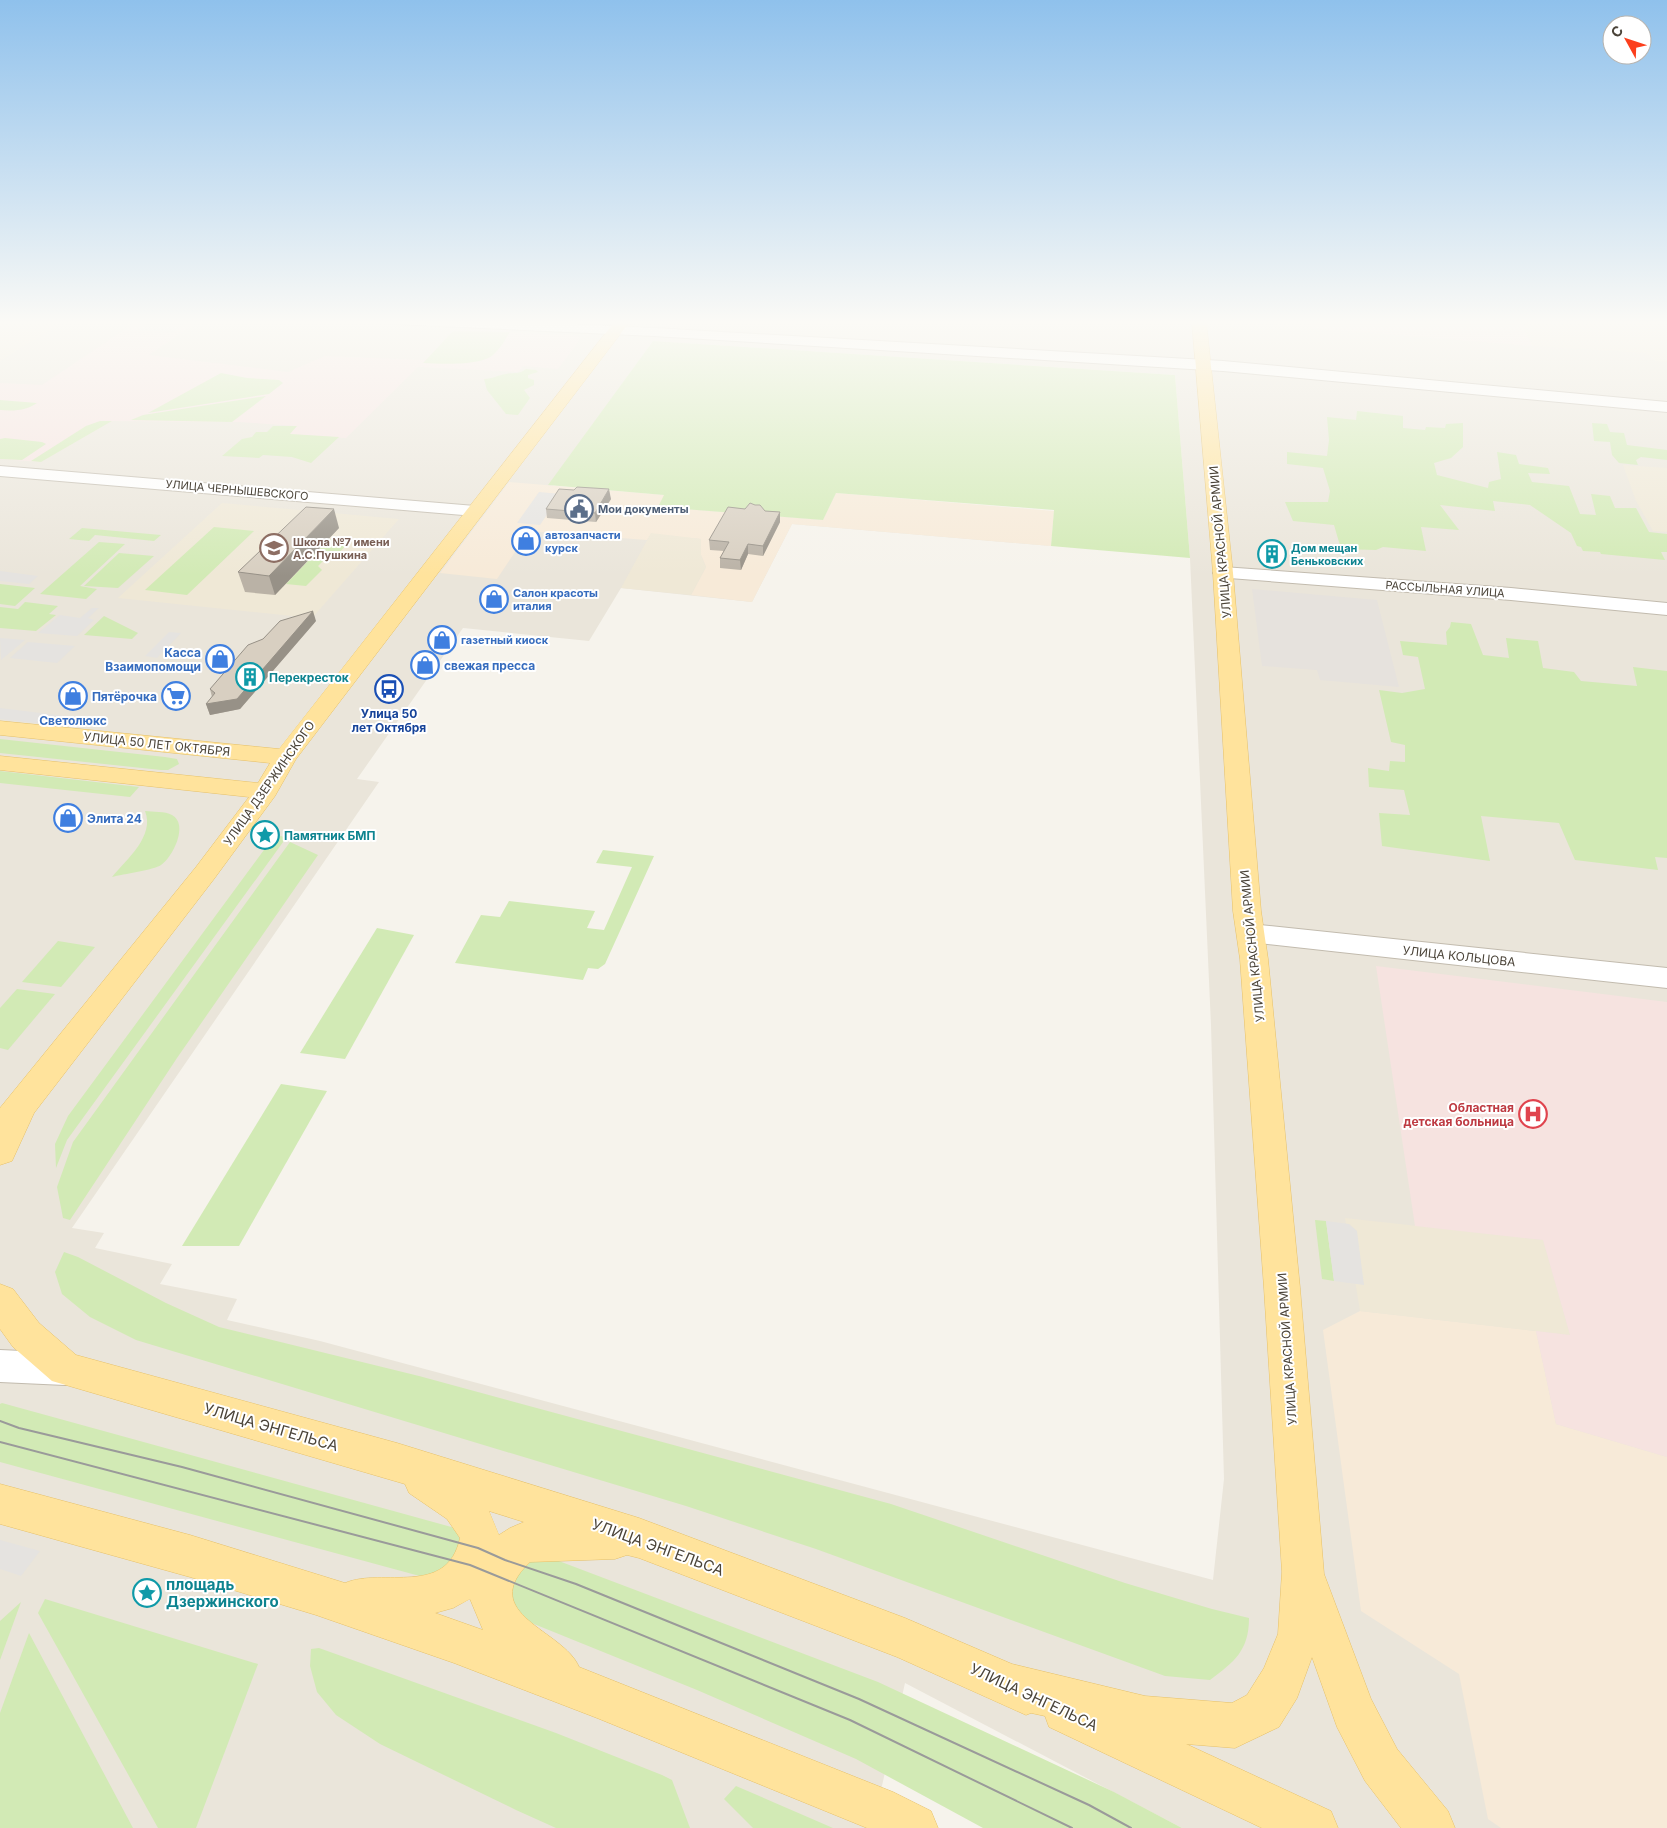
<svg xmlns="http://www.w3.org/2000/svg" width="1667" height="1828" viewBox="0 0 1667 1828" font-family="Inter,sans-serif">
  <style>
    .residential { fill: #eae5da; fill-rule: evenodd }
    .commercial { fill: #f7ead8 }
    .industrial { fill: #e6e2dd }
    .education { fill: #efe8d6 }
    .medical { fill: #f6e3e0 }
    .green { fill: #d2eab5 }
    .parking { fill: #e5e3e0 }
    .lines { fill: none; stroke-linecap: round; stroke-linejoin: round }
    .minor-casing { stroke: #c2bbae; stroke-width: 2 }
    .major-casing { stroke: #e6c16a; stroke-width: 1 }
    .minor { fill: #fff; fill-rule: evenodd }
    .major { fill: #ffe39c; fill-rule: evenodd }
    .tram { stroke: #9a9a9a; stroke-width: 2 }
    .wall { fill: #bab2a6 }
    .shaded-wall { fill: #979187 }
    .building { fill: #d8cfc1; stroke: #979187 }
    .labels { text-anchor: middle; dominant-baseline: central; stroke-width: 4; stroke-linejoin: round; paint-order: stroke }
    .far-street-label { font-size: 11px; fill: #4b4439; stroke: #fff }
    .far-service-label { font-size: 11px; font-weight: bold; fill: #4e5e75; stroke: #fff; text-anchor: start }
    .far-shop-label { font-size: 11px; font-weight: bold; fill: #366cbe; stroke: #fff; text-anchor: start }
    .far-education-label { font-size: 11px; font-weight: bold; fill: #785e54; stroke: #fff; text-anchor: start }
    .far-culture-label { font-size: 11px; font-weight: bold; fill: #0d838f; stroke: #fff; text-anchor: start }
    .street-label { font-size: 12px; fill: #4b4439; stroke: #fff }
    .shop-label { font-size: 12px; font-weight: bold; fill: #366cbe; stroke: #fff; text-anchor: end }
    .culture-label { font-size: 12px; font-weight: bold; fill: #0d838f; stroke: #fff; text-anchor: start }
    .transit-label { font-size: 12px; font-weight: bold; fill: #164399; stroke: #fff }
    .health-label { font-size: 12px; font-weight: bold; fill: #be3a42; stroke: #fff; text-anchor: end }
    .near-street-label { font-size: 15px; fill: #4b4439; stroke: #fff }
    .near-culture-label { font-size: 15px; font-weight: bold; fill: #0d838f; stroke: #fff; text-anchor: start }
  </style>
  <rect width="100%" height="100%" fill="#f6f3ec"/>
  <!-- residential -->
  <path class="residential" d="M0,320H1667V1828H1182L905,1683L877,1808L914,1828H0ZM653,341L1175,375L1190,558L1211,1025L1224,1479L1213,1580L320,1341L227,1320L237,1299L160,1284L172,1264L95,1248L104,1233L72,1228L379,782L357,779L463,628L589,641L621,588L752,602L792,524L1051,546L836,493L823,520L659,507L549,485Z"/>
  <!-- commercial -->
  <g class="commercial">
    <polygon points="486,320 612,320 606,327 484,322"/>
    <polygon points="509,482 665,495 659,507 823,520 836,493 1054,511 1051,546 792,524 752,602 691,595 706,567 701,555 701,539 651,534 647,540 529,531 497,579 440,573"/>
    <polygon points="1360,1311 1536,1331 1556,1424 1667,1457 1667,1828 1501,1828 1488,1819 1459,1674 1361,1611 1323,1330"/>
  </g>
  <!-- industrial -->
  <polygon class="industrial" points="1252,589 1377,600 1399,687 1320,680 1317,670 1262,666"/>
  <!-- education -->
  <g class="education">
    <polygon points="0,320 66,320 0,361"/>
    <polygon points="1520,320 1667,320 1667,362 1655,361 1646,353 1532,346"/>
    <polygon points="1623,465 1667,468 1667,532 1653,531 1636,501"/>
    <polygon points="222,503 399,519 312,618 118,598"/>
    <polygon points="651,533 701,539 701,555 706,567 691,595 621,588"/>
    <polygon points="1345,1218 1543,1240 1570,1335 1360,1311"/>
  </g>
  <!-- medical -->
  <g class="medical">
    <polygon points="139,320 199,321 149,355 288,372 325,356 425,360 453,331 573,335 581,338 558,369 523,366 518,372 418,367 346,438 289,434 296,426 239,422 112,421 41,462 0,459 0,383 42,385"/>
    <polygon points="1309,320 1520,320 1532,346 1311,328"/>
    <polygon points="1376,966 1667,1002 1667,1457 1556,1424 1536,1331 1570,1335 1543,1240 1415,1226"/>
  </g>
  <!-- green -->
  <g class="green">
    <path d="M453,331L510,332C505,340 500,349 493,355C480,366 440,364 423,363Z"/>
    <polygon points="653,341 1175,375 1190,558 1051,546 1054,510 836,493 823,520 658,507 664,495 548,485"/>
    <path d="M526,369L536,370L538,372L528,375V378L534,380V385L524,390L530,398L518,415L506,414L487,390L484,379C492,379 498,375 506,374C515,372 518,375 526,369Z"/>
    <polygon points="221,373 247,378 279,380 283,383 269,394 148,413"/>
    <polygon points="266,396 232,422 131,420 143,415"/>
    <path d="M0,400L37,403C25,411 14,411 0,410Z"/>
    <polygon points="1357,411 1403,416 1403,428 1425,430 1426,427 1445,428 1446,424 1463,423 1463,447 1451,458 1434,463 1437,475 1488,488 1489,482 1501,479 1497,452 1516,455 1519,464 1548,468 1550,474 1528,473 1532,482 1569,486 1580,514 1596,515 1591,494 1610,496 1615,508 1636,508 1649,532 1667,534 1667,552 1661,552 1665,560 1601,554 1600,552 1583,551 1581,547 1577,546 1571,533 1530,505 1493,501 1495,511 1440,505 1459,530 1421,527 1426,551 1383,547 1376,550 1341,549 1334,525 1293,521 1285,502 1328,502 1330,491 1323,468 1287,464 1287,452 1327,456 1329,440 1327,417 1356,420"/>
    <polygon points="100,421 112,421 41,462 31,461 86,426"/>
    <polygon points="1592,423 1607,424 1610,432 1624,433 1627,445 1667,450 1667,460 1641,457 1636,460 1638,465 1619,463 1612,455 1610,442 1594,441"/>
    <polygon points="273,426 297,426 290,434 339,437 311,463 292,457 263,455 259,458 222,456 242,439 252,437 256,432 267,432"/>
    <polygon points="5,438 42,442 46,444 22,460 0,459 0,439"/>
    <polygon points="214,527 254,531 187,595 145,590"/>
    <polygon points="82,528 161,535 154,541 95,535 89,541 69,539"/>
    <polygon points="329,539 350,541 334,558 324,560 318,566 322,570 306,586 286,584"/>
    <polygon points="99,542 125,544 80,586 97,589 86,599 40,594"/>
    <polygon points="119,553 154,556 118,588 84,586"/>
    <polygon points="0,584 35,588 15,606 0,604"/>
    <polygon points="25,602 58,606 49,614 56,615 36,631 0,628 0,607 18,609"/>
    <polygon points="104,616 138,633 132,639 84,635"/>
    <polygon points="1451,622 1471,624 1483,655 1509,658 1506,638 1538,641 1543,668 1574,672 1581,681 1637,686 1633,667 1667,671 1667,858 1655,857 1658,870 1575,860 1559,823 1481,816 1490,861 1382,846 1379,813 1410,815 1404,790 1369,787 1368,768 1389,771 1390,761 1405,762 1405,745 1391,742 1379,690 1402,693 1425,689 1418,657 1403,655 1400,641 1447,645 1446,632 1450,627"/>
    <polygon points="0,739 165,757 177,759 179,764 168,770 161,770 0,753"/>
    <polygon points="0,771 139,787 130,797 0,783"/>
    <path d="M145,811C153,812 165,811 172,815C189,824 173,857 161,865C154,870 123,874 112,877C127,859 155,836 145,811Z"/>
    <polygon points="281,836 286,838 67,1140 56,1168 55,1144 68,1116 272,839"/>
    <polygon points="290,842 318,855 177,1058 70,1220 63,1218 57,1187 73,1142"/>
    <polygon points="603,850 654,856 605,964 598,969 588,968 583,980 455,963 481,915 500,917 509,901 595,911 587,928 604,930 632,867 596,863"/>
    <polygon points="377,928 414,935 345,1059 300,1053"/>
    <polygon points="58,941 95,947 61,987 22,982"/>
    <polygon points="17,989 55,994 8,1050 0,1048 0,1008"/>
    <polygon points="281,1084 327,1091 239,1246 182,1246"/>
    <polygon points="1315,1220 1326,1221 1334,1281 1322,1279"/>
    <path d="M64,1252L78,1257L166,1303L219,1327L419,1376L891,1504L1125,1583L1212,1609L1249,1618C1249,1651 1234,1662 1210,1680L1165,1676L816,1549L686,1506L136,1340L90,1317L62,1294L55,1272Z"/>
    <polygon points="2,1403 455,1528 462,1544 449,1570 427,1578 0,1462 0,1404"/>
    <polygon points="543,1555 878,1682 1114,1792 1182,1828 983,1828 856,1759 697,1690 529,1622 503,1594 519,1562"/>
    <polygon points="45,1599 258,1664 196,1828 158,1828 38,1613"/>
    <polygon points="21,1602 0,1660 0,1621"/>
    <polygon points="29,1633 133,1828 0,1828 0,1713"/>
    <polygon points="319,1648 556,1733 662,1775 672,1780 690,1828 556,1828 516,1810 380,1744 336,1715 317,1692 310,1666 311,1649"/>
    <polygon points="736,1786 833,1828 753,1828 724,1799"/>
  </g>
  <!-- parking -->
  <g class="parking">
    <polygon points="151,321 185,324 174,332 139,330"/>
    <polygon points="539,492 561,494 540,525 517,523"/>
    <polygon points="0,571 38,576 29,584 0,581"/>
    <polygon points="92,608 99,608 88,618 94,620 77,636 38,633 60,615 80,618"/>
    <polygon points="169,632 181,633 157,658 145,656"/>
    <polygon points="0,638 25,640 1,660"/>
    <polygon points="28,642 75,646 57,663 10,658"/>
    <polygon points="0,708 65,716 56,725 0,719"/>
    <polygon points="1326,1221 1349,1224 1357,1231 1364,1285 1334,1281"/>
    <polygon points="0,1540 40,1551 21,1576 0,1569"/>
  </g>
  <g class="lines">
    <defs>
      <g id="minor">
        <polygon points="388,320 485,320 654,328 1223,361 1667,402 1667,412 1223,371 654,336 395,324 390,323"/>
        <polygon points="0,466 475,506 481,507 484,511 481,515 475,516 0,476"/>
        <polygon points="1223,567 1511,588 1667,603 1667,615 1511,600 1216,577 1213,573 1216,569"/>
        <polygon points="1250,924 1667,968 1667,988 1250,942 1241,940 1237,933 1241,926"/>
        <polygon points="0,1350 65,1353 78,1357 83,1369 78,1381 65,1385 0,1382"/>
      </g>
      <g id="major">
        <polygon points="616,320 631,320 296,759 275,796 214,879 34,1113 12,1161 0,1165 0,1108 196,867 249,797 0,770 0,756 258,783 270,763 0,735 0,721 279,749"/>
        <path d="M1192,320H1206L1233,573L1261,911L1268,959L1300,1288L1324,1574L1371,1699L1397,1749L1448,1811L1455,1828H1401L1365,1781L1337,1727L1312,1657L1297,1698L1279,1727L1235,1748L1186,1744L1331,1811L1338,1828H1262L1049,1727L1045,1716L1031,1713L1026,1715L897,1657L639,1558L627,1555L615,1559L530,1562C475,1614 564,1630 579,1667L893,1792L931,1811L938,1828H867L597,1718L454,1663L316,1615L190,1577L0,1524V1484L190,1535L345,1583C383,1567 447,1598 460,1538L447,1519L409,1493L405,1484L52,1381L13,1347L0,1329V1284L13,1289L39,1323L76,1355L397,1443L639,1518L905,1618L1012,1664L1145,1696L1232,1703L1247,1695L1264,1668L1278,1634L1282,1572L1264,1288L1240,959L1233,911L1213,573ZM489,1511L524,1522L510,1528L499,1535ZM470,1599L483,1630L435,1613L453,1608Z"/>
      </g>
    </defs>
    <!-- minor casing -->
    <use href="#minor" class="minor-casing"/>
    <!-- major casing -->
    <use href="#major" class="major-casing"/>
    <!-- minor -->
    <use href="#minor" class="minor"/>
    <!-- major -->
    <use href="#major" class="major"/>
    <!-- tram -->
    <g class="tram">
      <polyline points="0,1421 19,1428 182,1467 478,1548 505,1560 576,1584 859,1699 1089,1805 1131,1828"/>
      <polyline points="0,1442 470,1565 850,1720 1072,1828"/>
    </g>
  </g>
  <!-- wall -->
  <g class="wall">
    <polygon points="611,499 596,522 547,518 546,509"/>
    <polygon points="755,505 765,511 780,512 780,522 763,556 748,554 741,570 720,568 720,558 724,551 710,550 709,540 745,509"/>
    <polygon points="339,528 275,595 245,592 238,572"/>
    <polygon points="316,621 240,709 210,715 206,704 212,697 210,689"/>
  </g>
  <!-- shaded-wall -->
  <g class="shaded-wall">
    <polygon points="609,489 611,499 596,522 595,513"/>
    <polygon points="334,509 339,528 275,595 269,576"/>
    <polygon points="780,512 780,522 763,556 763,546"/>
    <polygon points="748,544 748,554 741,570 740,560"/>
    <polygon points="313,611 316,621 240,709 210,715 206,704"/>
  </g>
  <!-- building -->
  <g class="building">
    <polygon points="577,487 609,489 595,513 546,509 559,489 574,490"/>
    <polygon points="750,503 755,505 760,505 765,511 780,512 763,546 748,544 740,560 720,558 729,542 709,540 728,507 745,509"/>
    <polygon points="306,507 334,509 269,576 238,572"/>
    <polygon points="313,611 237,699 206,704 215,693 210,689 248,645 263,639 280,621"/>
  </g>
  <!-- sky -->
  <linearGradient id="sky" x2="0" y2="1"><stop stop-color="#8fc1ec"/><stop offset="0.56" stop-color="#fbfaf6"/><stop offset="1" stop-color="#fbfaf6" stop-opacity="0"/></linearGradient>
  <rect width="1667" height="576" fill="url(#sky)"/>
  <!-- icons -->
  <defs>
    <symbol id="civic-ring" viewBox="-11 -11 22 22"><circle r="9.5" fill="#fff" stroke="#5c6f8a" stroke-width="1.5"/><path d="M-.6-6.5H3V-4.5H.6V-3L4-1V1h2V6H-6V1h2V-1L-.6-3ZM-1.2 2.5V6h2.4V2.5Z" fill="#5c6f8a"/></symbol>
    <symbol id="shop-ring" viewBox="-11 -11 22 22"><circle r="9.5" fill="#fff" stroke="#3f7fe0" stroke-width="1.5"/><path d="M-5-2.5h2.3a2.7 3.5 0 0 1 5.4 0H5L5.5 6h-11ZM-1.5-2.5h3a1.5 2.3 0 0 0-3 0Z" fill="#3f7fe0"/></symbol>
    <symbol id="school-ring" viewBox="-11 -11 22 22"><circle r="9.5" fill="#fff" stroke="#8d6e63" stroke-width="1.5"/><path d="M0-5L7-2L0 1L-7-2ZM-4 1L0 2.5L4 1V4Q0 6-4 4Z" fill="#8d6e63"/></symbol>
    <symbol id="building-ring" viewBox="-11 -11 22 22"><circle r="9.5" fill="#fff" stroke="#0f9aa8" stroke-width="1.5"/><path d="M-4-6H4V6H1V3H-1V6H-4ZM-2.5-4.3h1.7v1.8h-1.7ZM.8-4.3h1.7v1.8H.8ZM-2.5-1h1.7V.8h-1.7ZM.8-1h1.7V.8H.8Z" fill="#0f9aa8"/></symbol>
    <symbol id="bus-ring" viewBox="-11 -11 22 22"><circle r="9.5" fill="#fff" stroke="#1a4fb4" stroke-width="1.5"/><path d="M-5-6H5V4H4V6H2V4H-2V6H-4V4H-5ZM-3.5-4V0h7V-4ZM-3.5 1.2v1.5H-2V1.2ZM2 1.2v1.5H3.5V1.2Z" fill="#1a4fb4"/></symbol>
    <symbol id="supermarket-ring" viewBox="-11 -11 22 22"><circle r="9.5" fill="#fff" stroke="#3f7fe0" stroke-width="1.5"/><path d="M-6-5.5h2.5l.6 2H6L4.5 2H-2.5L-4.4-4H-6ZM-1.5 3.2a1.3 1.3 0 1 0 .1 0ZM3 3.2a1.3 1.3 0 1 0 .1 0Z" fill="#3f7fe0"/></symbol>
    <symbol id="sight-ring" viewBox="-11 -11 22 22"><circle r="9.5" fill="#fff" stroke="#0f9aa8" stroke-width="1.5"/><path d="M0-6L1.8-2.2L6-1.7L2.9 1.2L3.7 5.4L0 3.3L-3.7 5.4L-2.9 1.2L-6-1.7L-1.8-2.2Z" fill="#0f9aa8"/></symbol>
    <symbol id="hospital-ring" viewBox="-11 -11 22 22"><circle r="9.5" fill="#fff" stroke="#e0444e" stroke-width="1.5"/><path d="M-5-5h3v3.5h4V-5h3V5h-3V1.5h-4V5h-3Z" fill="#e0444e"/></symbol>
  </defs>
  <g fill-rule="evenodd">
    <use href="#civic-ring" x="563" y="493" width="32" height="32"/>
    <use href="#shop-ring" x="510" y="525" width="32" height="32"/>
    <use href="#school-ring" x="258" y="532" width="32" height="32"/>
    <use href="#building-ring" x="1256" y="538" width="32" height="32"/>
    <use href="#shop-ring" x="478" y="583" width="32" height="32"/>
    <use href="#shop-ring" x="426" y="624" width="32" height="32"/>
    <use href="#shop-ring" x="204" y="643" width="32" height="32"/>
    <use href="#shop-ring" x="409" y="649" width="32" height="32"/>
    <use href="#building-ring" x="234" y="661" width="32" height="32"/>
    <use href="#bus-ring" x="373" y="673" width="32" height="32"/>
    <use href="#shop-ring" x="57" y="680" width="32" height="32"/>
    <use href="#supermarket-ring" x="160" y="680" width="32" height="32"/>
    <use href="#shop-ring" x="52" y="802" width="32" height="32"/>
    <use href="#sight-ring" x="249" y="819" width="32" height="32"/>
    <use href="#hospital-ring" x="1517" y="1098" width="32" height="32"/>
    <use href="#sight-ring" x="131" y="1577" width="32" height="32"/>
  </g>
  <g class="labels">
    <!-- far-street labels -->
    <g class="far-street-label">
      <text transform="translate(237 490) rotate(5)">УЛИЦА ЧЕРНЫШЕВСКОГО</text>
      <text transform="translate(1445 589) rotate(4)">РАССЫЛЬНАЯ УЛИЦА</text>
    </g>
    <!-- far-service labels -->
    <g class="far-service-label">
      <text x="598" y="509">Мои документы</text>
    </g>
    <!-- far-shop labels -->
    <g class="far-shop-label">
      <text x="545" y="535">автозапчасти<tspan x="545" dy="13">курск</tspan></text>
      <text x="513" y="593">Салон красоты<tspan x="513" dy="13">италия</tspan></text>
      <text x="461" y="640">газетный киоск</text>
    </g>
    <!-- far-education labels -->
    <g class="far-education-label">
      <text x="293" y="542">Школа №7 имени<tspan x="293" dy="13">А.С.Пушкина</tspan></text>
    </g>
    <!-- far-culture labels -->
    <g class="far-culture-label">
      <text x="1291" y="548">Дом мещан<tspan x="1291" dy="13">Беньковских</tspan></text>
    </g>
    <!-- street labels -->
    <g class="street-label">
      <text transform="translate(1220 542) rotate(-95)">УЛИЦА КРАСНОЙ АРМИИ</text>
      <text transform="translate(157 744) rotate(6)">УЛИЦА 50 ЛЕТ ОКТЯБРЯ</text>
      <text transform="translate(269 783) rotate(-55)">УЛИЦА ДЗЕРЖИНСКОГО</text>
      <text transform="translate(1252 946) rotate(-96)">УЛИЦА КРАСНОЙ АРМИИ</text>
      <text transform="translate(1459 956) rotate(6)">УЛИЦА КОЛЬЦОВА</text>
      <text transform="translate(1287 1349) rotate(-94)">УЛИЦА КРАСНОЙ АРМИИ</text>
    </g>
    <!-- shop labels -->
    <g class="shop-label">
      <text x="201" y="652">Касса<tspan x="201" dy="14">Взаимопомощи</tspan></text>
      <text x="444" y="665" text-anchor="start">свежая пресса</text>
      <text x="157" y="696">Пятёрочка</text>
      <text x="73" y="720" text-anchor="middle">Светолюкс</text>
      <text x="87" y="818" text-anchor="start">Элита 24</text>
    </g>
    <!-- culture labels -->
    <g class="culture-label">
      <text x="269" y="677">Перекресток</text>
      <text x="284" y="835">Памятник БМП</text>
    </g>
    <!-- transit labels -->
    <g class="transit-label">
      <text x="389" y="713">Улица 50<tspan x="389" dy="14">лет Октября</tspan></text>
    </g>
    <!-- health labels -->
    <g class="health-label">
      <text x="1514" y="1107">Областная<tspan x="1514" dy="14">детская больница</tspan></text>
    </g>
    <!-- near-street labels -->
    <g class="near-street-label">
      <text transform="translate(271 1427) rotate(16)">УЛИЦА ЭНГЕЛЬСА</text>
      <text transform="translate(658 1547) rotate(20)">УЛИЦА ЭНГЕЛЬСА</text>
      <text transform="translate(1034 1697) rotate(25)">УЛИЦА ЭНГЕЛЬСА</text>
    </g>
    <!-- near-culture labels -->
    <g class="near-culture-label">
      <text x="166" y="1584">площадь<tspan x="166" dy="17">Дзержинского</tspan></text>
    </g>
  </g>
  <!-- north arrow -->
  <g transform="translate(1627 40) rotate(310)"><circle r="24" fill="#ffffff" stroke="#b7b4b0"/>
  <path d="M0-4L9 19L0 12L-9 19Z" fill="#fc3f1d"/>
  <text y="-8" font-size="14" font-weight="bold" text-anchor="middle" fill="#4b4439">С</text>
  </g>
</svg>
